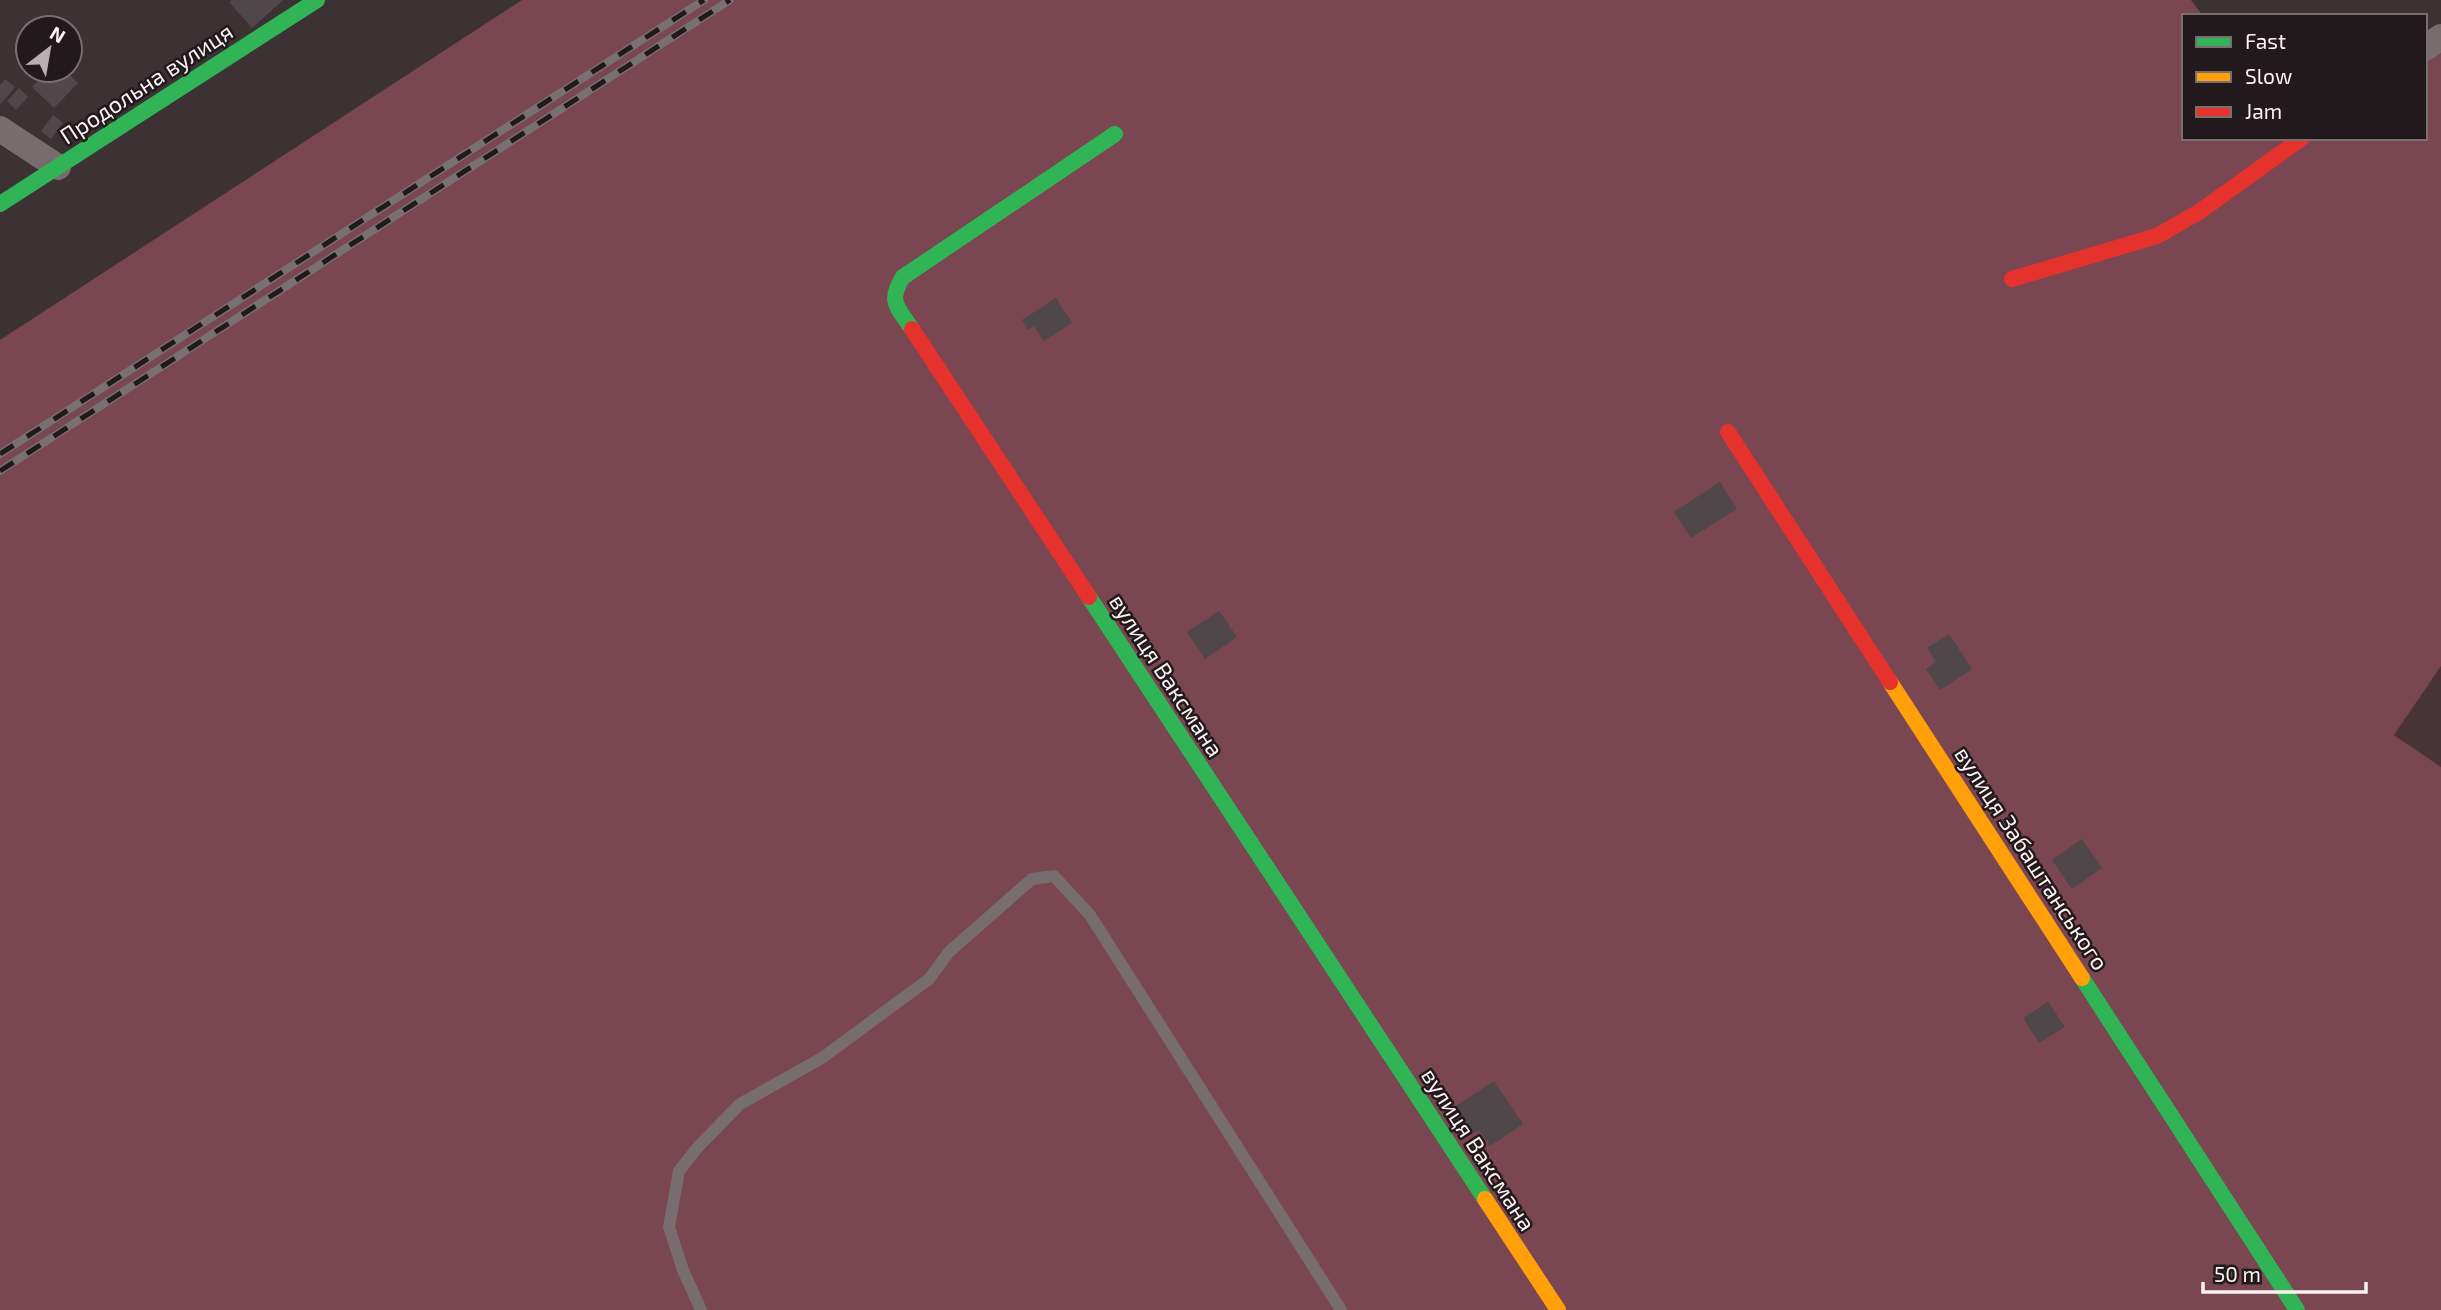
<svg xmlns="http://www.w3.org/2000/svg" width="2441" height="1310" viewBox="0 0 2441 1310" font-family="'Exo 2',sans-serif">
  <style>
    .built { fill: #483337 }
    .green { fill: #794651 }
    .building { fill: #4f4749 }
    .lines { fill: none; stroke-linecap: round; stroke-linejoin: round }
    .lane { stroke: #776c6e; stroke-width: 12 }
    .street { stroke: #776c6e; stroke-width: 26 }
    .fast { stroke: #30b455; stroke-width: 16 }
    .slow { stroke: #ff9f0a; stroke-width: 16 }
    .jam { stroke: #e5322d; stroke-width: 16 }
    .rail-casing { stroke: #787072; stroke-width: 8 }
    .rail { stroke: #21191b; stroke-width: 5; stroke-dasharray: 16; stroke-linecap: butt }
    .labels { text-anchor: middle; dominant-baseline: central; stroke-width: 5; stroke-linejoin: round; paint-order: stroke }
    .street-label { font-size: 23px; fill: #fcf1f3; stroke: #21191b }
  </style>
  <rect width="100%" height="100%" fill="#3c3234"/>
  <!-- built -->
  <polygon class="built" points="2441,666 2441,767 2394,735"/>
  <!-- green -->
  <polygon class="green" points="522,0 2191,0 2203,16 2184,16 2184,138 2425,138 2425,48 2441,37 2441,666 2394,735 2441,767 2441,1310 0,1310 0,340"/>
  <!-- building -->
  <g class="building">
    <polygon points="231,0 283,0 252,28 230,3"/>
    <polygon points="48,70 64,70 78,83 54,108 32,87"/>
    <polygon points="5,79 15,87 0,105 0,85"/>
    <polygon points="19,88 28,97 16,110 7,101"/>
    <polygon points="53,115 63,123 51,139 41,131"/>
    <polygon points="1056,298 1072,323 1044,341 1034,326 1028,330 1022,320"/>
    <polygon points="1720,482 1737,509 1691,538 1674,512"/>
    <polygon points="1219,611 1237,637 1205,659 1187,632"/>
    <polygon points="1949,634 1972,669 1940,690 1926,669 1936,662 1927,648"/>
    <polygon points="2082,839 2102,868 2072,889 2052,860"/>
    <polygon points="2048,1002 2065,1027 2039,1043 2023,1018"/>
    <polygon points="1494,1081 1523,1124 1490,1146 1479,1130 1474,1133 1456,1106"/>
  </g>
  <g class="lines">
    <!-- lane -->
    <polyline class="lane" points="701,1310 683,1270 669,1227 679,1171 698,1147 740,1104 822,1058 929,979 949,952 1032,879 1054,876 1090,915 1341,1310"/>
    <!-- street -->
    <g class="street">
      <polyline points="2425,48 2441,37"/>
      <polyline points="0,129 58,167"/>
    </g>
    <!-- fast -->
    <g class="fast">
      <polyline points="0,204 317,0"/>
      <path d="M912,329C898,307 887,302 903,277L1115,134"/>
      <polyline points="1089,597 1485,1199"/>
      <polyline points="2082,978 2297,1310"/>
    </g>
    <!-- slow -->
    <g class="slow">
      <polyline points="1890,682 2082,978"/>
      <polyline points="1485,1199 1558,1310"/>
    </g>
    <!-- jam -->
    <g class="jam">
      <polyline points="2012,279 2157,236 2199,212 2302,138"/>
      <polyline points="912,329 1089,597"/>
      <polyline points="1728,432 1890,682"/>
    </g>
    <defs>
      <g id="rail">
        <polyline points="0,454 704,0"/>
        <polyline points="0,471 730,0"/>
      </g>
    </defs>
    <!-- rail casing -->
    <use href="#rail" class="rail-casing"/>
    <!-- rail -->
    <use href="#rail" class="rail"/>
  </g>
  <g class="labels">
    <!-- street labels -->
    <g class="street-label">
      <text transform="translate(146 83) rotate(-33)">Продольна вулиця</text>
      <text transform="translate(1167 675) rotate(57)">вулиця Ваксмана</text>
      <text transform="translate(2032 858) rotate(57)">вулиця Забаштанського</text>
      <text transform="translate(1479 1149) rotate(57)">вулиця Ваксмана</text>
    </g>
  </g>
  <!-- legend -->
  <rect x="2182" y="14" width="245" height="126" fill="#21191b" stroke="#796f71" stroke-width="2"/>
  <rect x="2196" y="37" width="35" height="10" fill="#30b455" stroke="#796f71" stroke-width="2"/>
  <text x="2245" y="49" font-size="21" fill="#fcf1f3">Fast</text>
  <rect x="2196" y="72" width="35" height="10" fill="#ff9f0a" stroke="#796f71" stroke-width="2"/>
  <text x="2245" y="84" font-size="21" fill="#fcf1f3">Slow</text>
  <rect x="2196" y="107" width="35" height="10" fill="#e5322d" stroke="#796f71" stroke-width="2"/>
  <text x="2245" y="119" font-size="21" fill="#fcf1f3">Jam</text>
  <!-- north arrow -->
  <g transform="translate(49 49) rotate(31)"><circle r="33" fill="#21191b" stroke="#796f71" stroke-width="2"/>
  <path d="M0-5L12 26L0 18L-12 26Z" fill="#b9aeb0"/>
  <text y="-10" font-size="19" font-weight="bold" text-anchor="middle" fill="#fcf1f3">N</text>
  </g>
  <!-- scale -->
  <path d="M2203 1282v10h163v-10" fill="none" stroke="#fcf1f3" stroke-width="3.5"/>
  <text x="2214" y="1282" font-size="21" fill="#fcf1f3" stroke="#21191b" stroke-width="5" paint-order="stroke">50 m</text>
</svg>
